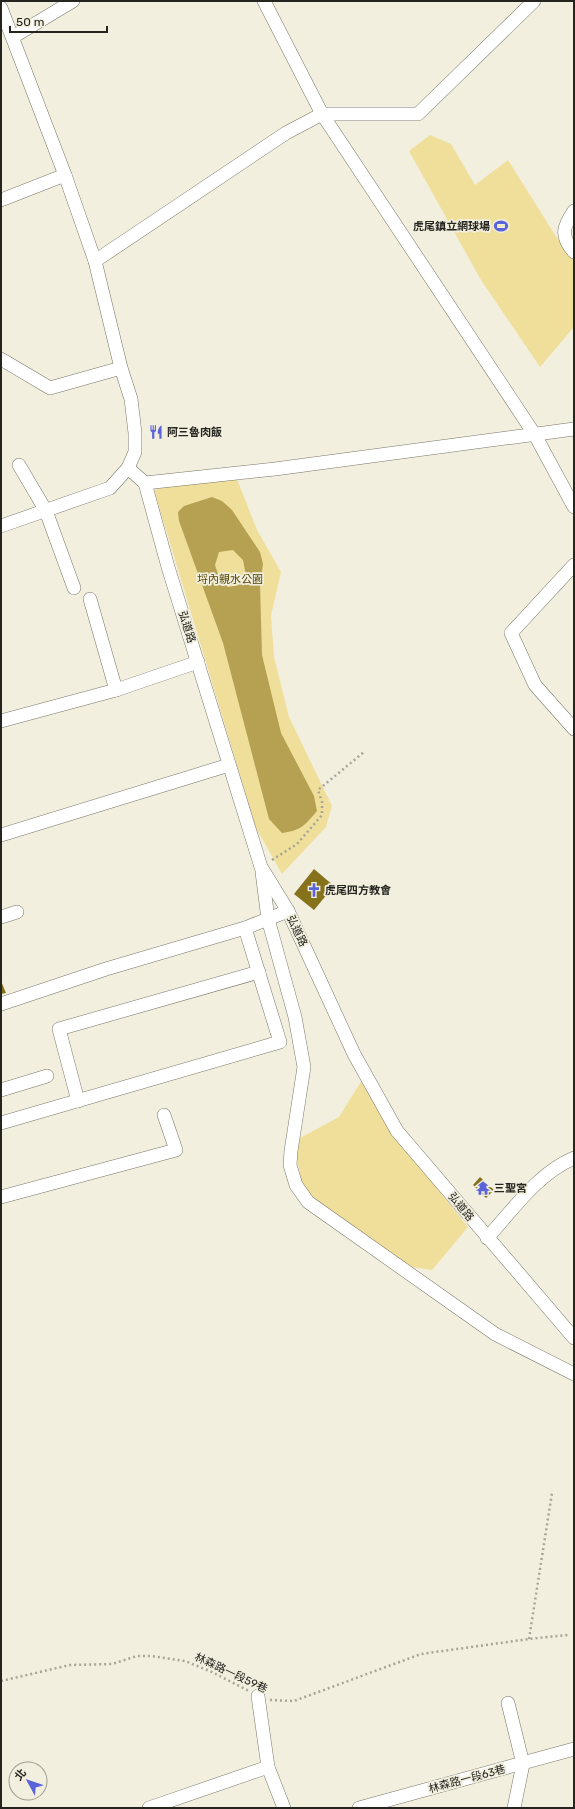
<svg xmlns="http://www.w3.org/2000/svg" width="575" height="1809" viewBox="0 0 575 1809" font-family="Rubik,'Noto Sans TC',sans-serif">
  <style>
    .green { fill: #f0df9a }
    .water { fill: #b5a151; fill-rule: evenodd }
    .building { fill: #85721b }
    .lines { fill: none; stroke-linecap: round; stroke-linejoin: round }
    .minor-casing { stroke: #797668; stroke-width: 14 }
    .path { stroke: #a7a498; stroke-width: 2.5; stroke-dasharray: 2 3; stroke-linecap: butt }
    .minor { stroke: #fff; stroke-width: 13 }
    .labels { text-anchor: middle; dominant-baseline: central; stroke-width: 3.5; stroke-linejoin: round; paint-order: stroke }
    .poi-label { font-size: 11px; font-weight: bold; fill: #25241e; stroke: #f2efdf; text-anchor: start }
    .park-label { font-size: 11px; fill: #544602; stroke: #f2efdf }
    .street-label { font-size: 11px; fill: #25241e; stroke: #f2efdf }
  </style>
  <rect width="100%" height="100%" fill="#f2efdf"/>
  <!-- green -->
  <g class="green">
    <polygon points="430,135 451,144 475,185 508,160 555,235 574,260 574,327 540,367 481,280 409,151"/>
    <polygon points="237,479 257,530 281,572 271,615 274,657 289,717 332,806 326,827 282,874 256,828 154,490 195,480"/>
    <polygon points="362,1080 392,1133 468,1227 432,1270 405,1266 304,1192 296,1154 300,1138 339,1117"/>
  </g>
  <!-- water -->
  <path class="water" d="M212,497L222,501L232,510L260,552L263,564L260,584L262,655L281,733L314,796L317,811C304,826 302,830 282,833L269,819L223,643L179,521L178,512L184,506ZM233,550L243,560L246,576L239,585L228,587L219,577L215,565L219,552Z"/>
  <!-- building -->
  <g class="building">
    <polygon points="314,869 334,886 314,910 294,894"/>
    <polygon points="1,981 6,993 1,994"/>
    <polygon points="480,1177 494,1190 486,1198 473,1185"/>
  </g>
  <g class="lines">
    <defs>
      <g id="minor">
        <polyline points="264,1 322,114 418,114 534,1"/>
        <polyline points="1,8 65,175 95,261 121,368 131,399 135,433 135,452 128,468 110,488 1,526"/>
        <polyline points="13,37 73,1"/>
        <polyline points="1,200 65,175"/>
        <path d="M574,211C563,227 560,236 574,252"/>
        <polyline points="95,261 286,133 322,114 535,435 574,507"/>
        <polyline points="1,359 50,388 121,368"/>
        <polyline points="19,465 46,511 74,588"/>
        <polyline points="128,468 145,483 168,567 261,867 288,911 354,1054 397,1131 574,1338"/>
        <polyline points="145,483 275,469 574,429"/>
        <polyline points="574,565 511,633 535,685 574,729"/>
        <polyline points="90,599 116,690"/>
        <polyline points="1,721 116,690 198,662"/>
        <polyline points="1,835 229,765"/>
        <polyline points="262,872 268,919 295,1017 304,1067 291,1151 290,1165 296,1185 308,1202 495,1334 574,1374"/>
        <polyline points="1,917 17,912"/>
        <polyline points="1,1004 106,969 245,928 288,911"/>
        <polyline points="1,1090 47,1076"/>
        <polyline points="78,1101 59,1029 259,972"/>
        <polyline points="1,1123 280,1042 245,928"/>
        <polyline points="1,1197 176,1150 164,1115"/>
        <path d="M487,1238C513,1210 538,1173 574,1158"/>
        <polyline points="508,1703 523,1764 514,1808"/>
        <polyline points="268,1767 284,1808"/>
        <polyline points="149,1808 268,1767 258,1696"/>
        <polyline points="359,1808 574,1749"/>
      </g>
    </defs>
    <!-- minor casing -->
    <use href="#minor" class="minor-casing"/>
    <!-- path -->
    <g class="path">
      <polyline points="272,860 297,844 322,815 322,802 318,790 364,752"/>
      <polyline points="529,1639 552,1493"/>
      <polyline points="1,1681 70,1665 112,1664 137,1656 151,1656 185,1661 212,1672 249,1691"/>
      <polyline points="270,1700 294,1701 421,1654 529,1639 568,1635"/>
    </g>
    <!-- minor -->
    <use href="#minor" class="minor"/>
  </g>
  <!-- icons -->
  <defs>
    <symbol id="stadium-bare" viewBox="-9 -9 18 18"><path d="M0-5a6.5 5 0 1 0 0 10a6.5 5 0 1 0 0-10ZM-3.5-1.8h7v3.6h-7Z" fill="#5963da" stroke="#f2efdf" stroke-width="2.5" paint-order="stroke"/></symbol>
    <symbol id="restaurant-bare" viewBox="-9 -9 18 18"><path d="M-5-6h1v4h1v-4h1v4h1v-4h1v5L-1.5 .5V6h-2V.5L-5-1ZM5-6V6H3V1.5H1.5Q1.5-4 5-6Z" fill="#5963da" stroke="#f2efdf" stroke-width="2.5" paint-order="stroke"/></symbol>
    <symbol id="church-bare" viewBox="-9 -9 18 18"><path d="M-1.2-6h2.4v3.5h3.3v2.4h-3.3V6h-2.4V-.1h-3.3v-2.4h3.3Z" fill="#5963da" stroke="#f2efdf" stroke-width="2.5" paint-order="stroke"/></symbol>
    <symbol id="temple-bare" viewBox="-9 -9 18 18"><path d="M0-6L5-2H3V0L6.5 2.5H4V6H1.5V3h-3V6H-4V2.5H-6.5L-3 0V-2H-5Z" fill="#5963da" stroke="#f2efdf" stroke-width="2.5" paint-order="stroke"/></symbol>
  </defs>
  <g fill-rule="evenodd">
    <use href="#stadium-bare" x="491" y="216" width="20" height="20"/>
    <use href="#restaurant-bare" x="146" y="422" width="20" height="20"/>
    <use href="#church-bare" x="304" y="880" width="20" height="20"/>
    <use href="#temple-bare" x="473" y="1178" width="20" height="20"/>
  </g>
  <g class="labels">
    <!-- poi labels -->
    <g class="poi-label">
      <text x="490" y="226" text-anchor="end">虎尾鎮立網球場</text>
      <text x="167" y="432">阿三魯肉飯</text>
      <text x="325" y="890">虎尾四方教會</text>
      <text x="494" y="1188">三聖宮</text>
    </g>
    <!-- park labels -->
    <g class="park-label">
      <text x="230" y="579">埒內親水公園</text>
    </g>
    <!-- street labels -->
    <g class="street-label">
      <text transform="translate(187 627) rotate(73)">弘道路</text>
      <text transform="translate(297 931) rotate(65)">弘道路</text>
      <text transform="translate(461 1207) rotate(50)">弘道路</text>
      <text transform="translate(231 1673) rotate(25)">林森路一段59巷</text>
      <text transform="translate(467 1779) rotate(-15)">林森路一段63巷</text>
    </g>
  </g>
  <!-- border -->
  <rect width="575" height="1809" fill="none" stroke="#25241e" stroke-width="4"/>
  <!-- north arrow -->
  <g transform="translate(28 1781) rotate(310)"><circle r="19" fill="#f2efdf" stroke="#a09e92"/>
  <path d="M0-3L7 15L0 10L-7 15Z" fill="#5963da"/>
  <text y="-6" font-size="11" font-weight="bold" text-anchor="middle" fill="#25241e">北</text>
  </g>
  <!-- scale -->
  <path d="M10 26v6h97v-6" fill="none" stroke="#25241e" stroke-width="2"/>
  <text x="16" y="26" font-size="12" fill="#25241e" stroke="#f2efdf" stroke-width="3" paint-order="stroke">50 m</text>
</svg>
